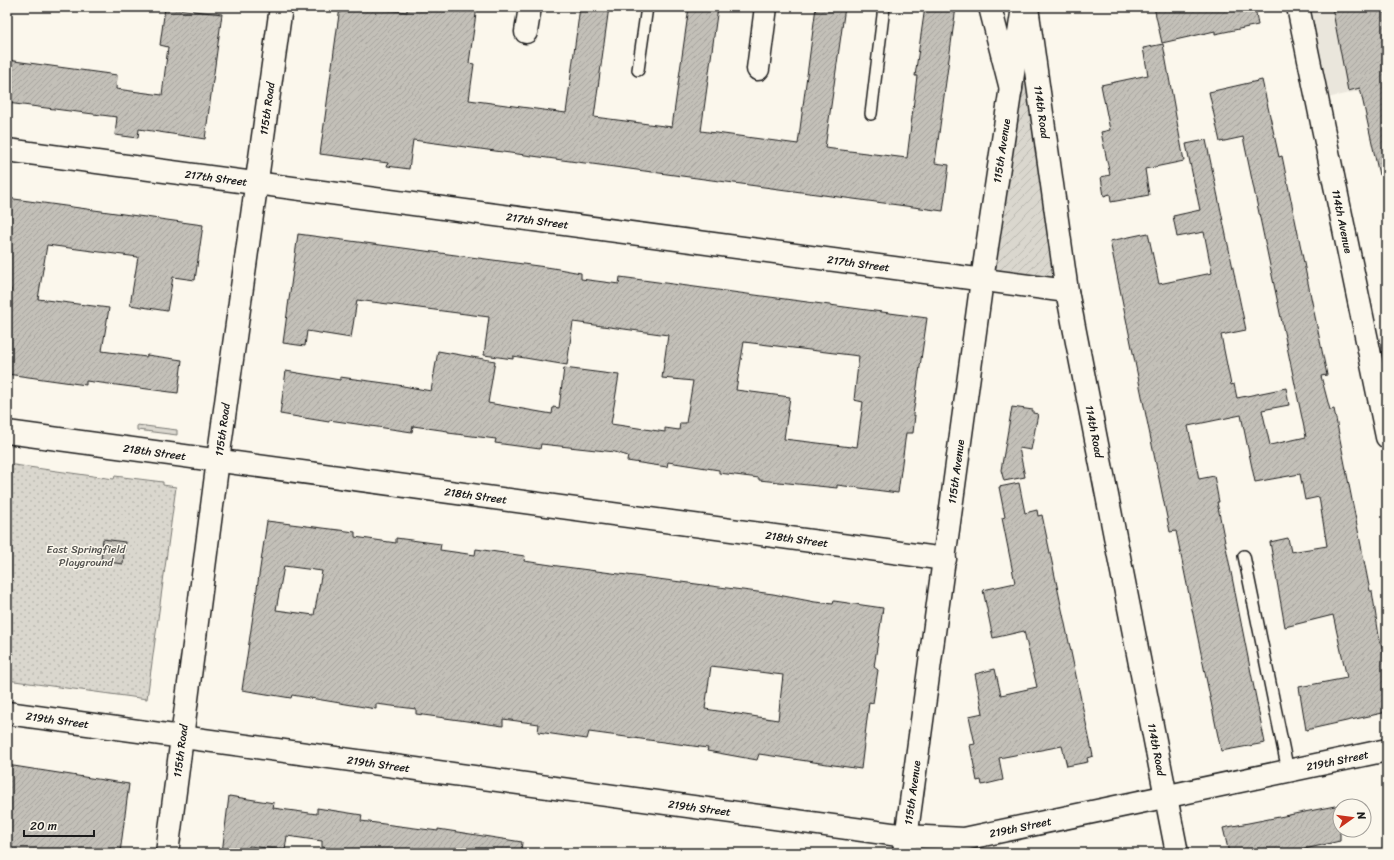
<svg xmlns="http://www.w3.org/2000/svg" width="1394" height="860" viewBox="0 0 1394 860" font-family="Sriracha,sans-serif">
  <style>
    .built { fill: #eae6dc }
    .grass { fill: #dad7ce; stroke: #7b7a75 }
    .park { fill: url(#park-dots); stroke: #7b7a75 }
    .garden { fill: url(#garden-furrows); stroke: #7b7a75 }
    .building { fill: url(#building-hatch); stroke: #1c1c1c; fill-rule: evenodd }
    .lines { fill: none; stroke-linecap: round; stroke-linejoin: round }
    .service-casing { stroke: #1c1c1c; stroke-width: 14 }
    .minor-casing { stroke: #1c1c1c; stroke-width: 25 }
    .secondary-casing { stroke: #1c1c1c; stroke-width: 25 }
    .service { stroke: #fbf7ec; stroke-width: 11 }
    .minor { stroke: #fbf7ec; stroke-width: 22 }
    .secondary { stroke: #fbf7ec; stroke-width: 22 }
    .labels { text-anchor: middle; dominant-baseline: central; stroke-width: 3; stroke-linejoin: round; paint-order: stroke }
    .street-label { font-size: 11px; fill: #1c1c1c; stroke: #fbf7ec }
    .park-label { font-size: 11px; fill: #555451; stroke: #fbf7ec }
  </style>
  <defs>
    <pattern id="park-dots" width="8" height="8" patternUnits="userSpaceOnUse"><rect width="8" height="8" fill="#dad7ce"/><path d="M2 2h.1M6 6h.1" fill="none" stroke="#bab8b0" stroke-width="1.8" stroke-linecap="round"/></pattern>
    <pattern id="garden-furrows" width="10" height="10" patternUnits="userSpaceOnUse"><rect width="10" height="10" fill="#dad7ce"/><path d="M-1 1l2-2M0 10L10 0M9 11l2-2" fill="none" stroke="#bab8b0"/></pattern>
    <pattern id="building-hatch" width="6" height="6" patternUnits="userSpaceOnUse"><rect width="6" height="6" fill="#c3c0b8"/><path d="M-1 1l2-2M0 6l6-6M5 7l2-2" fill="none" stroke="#a7a49e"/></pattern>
  </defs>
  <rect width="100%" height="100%" fill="#fbf7ec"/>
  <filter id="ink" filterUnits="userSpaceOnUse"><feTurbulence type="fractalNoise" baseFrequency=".025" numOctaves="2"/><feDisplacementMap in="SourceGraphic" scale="8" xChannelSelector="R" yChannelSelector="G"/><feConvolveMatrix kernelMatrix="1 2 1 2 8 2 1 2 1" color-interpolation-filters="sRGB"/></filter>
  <g filter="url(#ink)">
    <!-- built -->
    <polygon class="built" points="1303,7 1387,7 1387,85 1322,99"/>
    <!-- grass -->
    <polygon class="grass" points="137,425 177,430 177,435 137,430"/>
    <!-- park -->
    <polygon class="park" points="7,464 114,479 115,476 163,482 163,485 176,487 147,699 7,680"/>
    <!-- garden -->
    <polygon class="garden" points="1025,63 1055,284 994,276"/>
    <!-- building -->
    <g class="building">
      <polygon points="340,7 365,7 407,12 407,7 477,7 469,63 474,64 469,100 566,113 580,7 609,7 594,117 672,127 689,7 718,7 701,131 798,144 816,7 845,7 825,148 907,158 917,76 915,76 925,7 956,7 935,163 949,165 943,211 413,140 409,169 387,166 388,163 320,154"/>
      <polygon points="1154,7 1255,7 1258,25 1215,34 1215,31 1162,43"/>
      <polygon points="1332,7 1387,7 1387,174 1379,175 1360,88 1348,91"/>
      <polygon points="165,8 222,14 205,139 139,129 138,138 115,135 117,117 7,103 7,60 117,75 116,89 162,95 168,47 160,45"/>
      <polygon points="1163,44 1184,161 1145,169 1149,195 1111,202 1110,194 1104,196 1101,177 1110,175 1101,132 1110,130 1101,85 1148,75 1143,48"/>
      <polygon points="1262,80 1279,157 1282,156 1327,375 1321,376 1330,410 1334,409 1370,591 1372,591 1379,636 1387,667 1387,712 1306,730 1299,687 1347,678 1333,615 1285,627 1270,542 1288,538 1291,552 1327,546 1319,497 1305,500 1300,474 1255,482 1241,415 1188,426 1199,479 1214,476 1219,502 1217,502 1265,743 1221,751 1176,531 1170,532 1110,241 1148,233 1159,284 1212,273 1204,232 1177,237 1173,216 1200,210 1186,144 1206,140 1246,330 1221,335 1231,385 1234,384 1237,398 1286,388 1289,405 1262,410 1270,445 1306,437 1243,137 1220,142 1209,92"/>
      <polygon points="7,198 203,225 195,280 173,277 167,311 130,305 138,257 47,245 38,299 109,308 102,351 146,357 147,355 182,360 178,393 86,381 86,385 7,374 7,321 11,289 7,289"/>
      <path d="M298,234L553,268L581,273V279L619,284L620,277L927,318L913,415H915L913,433H906L898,493L837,485V488L759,480V478L719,473V470L668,462L667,467L627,461L628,456L615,452L541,444L540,449L495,443L496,439L448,433V431L413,426L412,432L329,420V422L280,414L286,371L340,380V377L392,384L431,391L438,351L495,361L488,403L552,414L553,407L559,408L564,368L619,375L611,424L665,432V428L679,430L680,423H686L693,381L662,378L668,335L573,322L567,365L513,356V359L484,355L489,317L357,300L351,338L307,331L305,346L283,343ZM744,342L859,356L854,400L863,402L857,447L851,446V447L784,439L790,397L736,390Z"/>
      <polygon points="1012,407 1033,410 1033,413 1038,414 1031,450 1019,448 1025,477 1004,481 1001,470"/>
      <polygon points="1019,483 1025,513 1037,510 1038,516 1042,515 1093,756 1087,758 1088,762 1067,766 1062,746 999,758 1003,780 982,785 981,780 977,781 970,745 975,744 969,716 983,713 975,674 995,669 1001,695 1037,687 1024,631 993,638 983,590 1015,583 1002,518 1005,517 999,487"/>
      <path d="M267,521L355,532V537L396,543V538L441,544L440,550L475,555L476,549L525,556L524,561L558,566L773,594L815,602L833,604L834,601L883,608L874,667L878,670L873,703L869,702L861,769L759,754L757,760L707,751L708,748L589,732L587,739L538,732L539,724L503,719V726L416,714V709L376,704V709L292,695L291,698L242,690ZM284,566L322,571L314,615L276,610ZM711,666L783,675L778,720L705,709Z"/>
      <polygon points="103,539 125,542 123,564 101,561"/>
      <polygon points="7,765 129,784 120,853 7,852"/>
      <polygon points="229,796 274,803 273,808 317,814 317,808 362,815 361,821 438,831 438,829 522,842 521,853 358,853 322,847 322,841 287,836 285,850 249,846 248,853 222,853"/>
      <polygon points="1340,805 1340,841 1287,853 1229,853 1223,828"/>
    </g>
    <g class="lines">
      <defs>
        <g id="service">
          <polyline points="638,70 647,7"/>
          <polyline points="871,114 884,7"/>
          <polyline points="1244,556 1288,771"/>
        </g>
        <g id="minor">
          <polyline points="990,7 1011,89"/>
          <path id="s1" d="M1027,7L1067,291L1177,853"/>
          <path id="s2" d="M1298,7L1387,437"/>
          <polyline points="526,32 530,7"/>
          <polyline points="758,69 766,7"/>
          <path id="s3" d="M7,150L1067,291"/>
          <path id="s4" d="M7,432L945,559"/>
          <path id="s5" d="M7,713L906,836L964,839L1387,750"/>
          <path id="s6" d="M167,853L218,460L281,7"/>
        </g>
        <g id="secondary">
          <path id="s7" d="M904,853L982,280L1023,7"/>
        </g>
      </defs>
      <!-- service casing -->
      <use href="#service" class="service-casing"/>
      <!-- minor casing -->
      <use href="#minor" class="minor-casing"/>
      <!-- secondary casing -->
      <use href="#secondary" class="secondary-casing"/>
      <!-- service -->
      <use href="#service" class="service"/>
      <!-- minor -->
      <use href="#minor" class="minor"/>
      <!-- secondary -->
      <use href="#secondary" class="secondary"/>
    </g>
  </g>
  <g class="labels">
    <!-- street labels -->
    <g class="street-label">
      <text stroke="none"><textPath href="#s6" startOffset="751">115th Road</textPath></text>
      <text stroke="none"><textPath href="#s1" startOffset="106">114th Road</textPath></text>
      <text stroke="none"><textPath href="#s7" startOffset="709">115th Avenue</textPath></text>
      <text stroke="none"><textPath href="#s3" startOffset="211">217th Street</textPath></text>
      <text stroke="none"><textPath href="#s3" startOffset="535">217th Street</textPath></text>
      <text stroke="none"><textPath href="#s2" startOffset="219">114th Avenue</textPath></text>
      <text stroke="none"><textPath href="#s3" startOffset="859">217th Street</textPath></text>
      <text stroke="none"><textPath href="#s6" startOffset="427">115th Road</textPath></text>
      <text stroke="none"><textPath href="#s1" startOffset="430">114th Road</textPath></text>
      <text stroke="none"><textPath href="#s4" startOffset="149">218th Street</textPath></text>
      <text stroke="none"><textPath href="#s7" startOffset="385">115th Avenue</textPath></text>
      <text stroke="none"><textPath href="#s4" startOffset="473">218th Street</textPath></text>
      <text stroke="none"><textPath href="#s4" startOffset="797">218th Street</textPath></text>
      <text stroke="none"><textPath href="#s5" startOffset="51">219th Street</textPath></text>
      <text stroke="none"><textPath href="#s1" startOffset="754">114th Road</textPath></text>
      <text stroke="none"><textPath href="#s6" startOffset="103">115th Road</textPath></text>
      <text stroke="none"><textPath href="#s5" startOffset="1347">219th Street</textPath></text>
      <text stroke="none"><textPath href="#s5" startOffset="375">219th Street</textPath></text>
      <text stroke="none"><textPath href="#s7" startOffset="61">115th Avenue</textPath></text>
      <text stroke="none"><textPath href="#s5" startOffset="699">219th Street</textPath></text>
      <text stroke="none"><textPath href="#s5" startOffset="1023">219th Street</textPath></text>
    </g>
    <!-- park labels -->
    <g class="park-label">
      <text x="86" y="549">East Springfield<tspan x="86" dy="13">Playground</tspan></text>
    </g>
  </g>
  <!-- margin -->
  <rect width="1394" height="860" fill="none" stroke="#fbf7ec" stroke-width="24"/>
  <rect x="12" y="12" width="1370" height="836" fill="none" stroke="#1c1c1c" stroke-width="1.5" filter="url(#ink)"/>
  <!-- north arrow -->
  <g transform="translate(1352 818) rotate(76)"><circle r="19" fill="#fbf7ec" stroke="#a29f99"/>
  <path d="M0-3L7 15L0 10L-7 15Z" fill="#c8321e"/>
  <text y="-6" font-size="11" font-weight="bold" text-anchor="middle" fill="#1c1c1c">N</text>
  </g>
  <!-- scale -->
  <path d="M24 830v6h70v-6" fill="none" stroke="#1c1c1c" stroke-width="2"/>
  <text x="30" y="830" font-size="12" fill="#1c1c1c" stroke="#fbf7ec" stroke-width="3" paint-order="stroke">20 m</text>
</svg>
